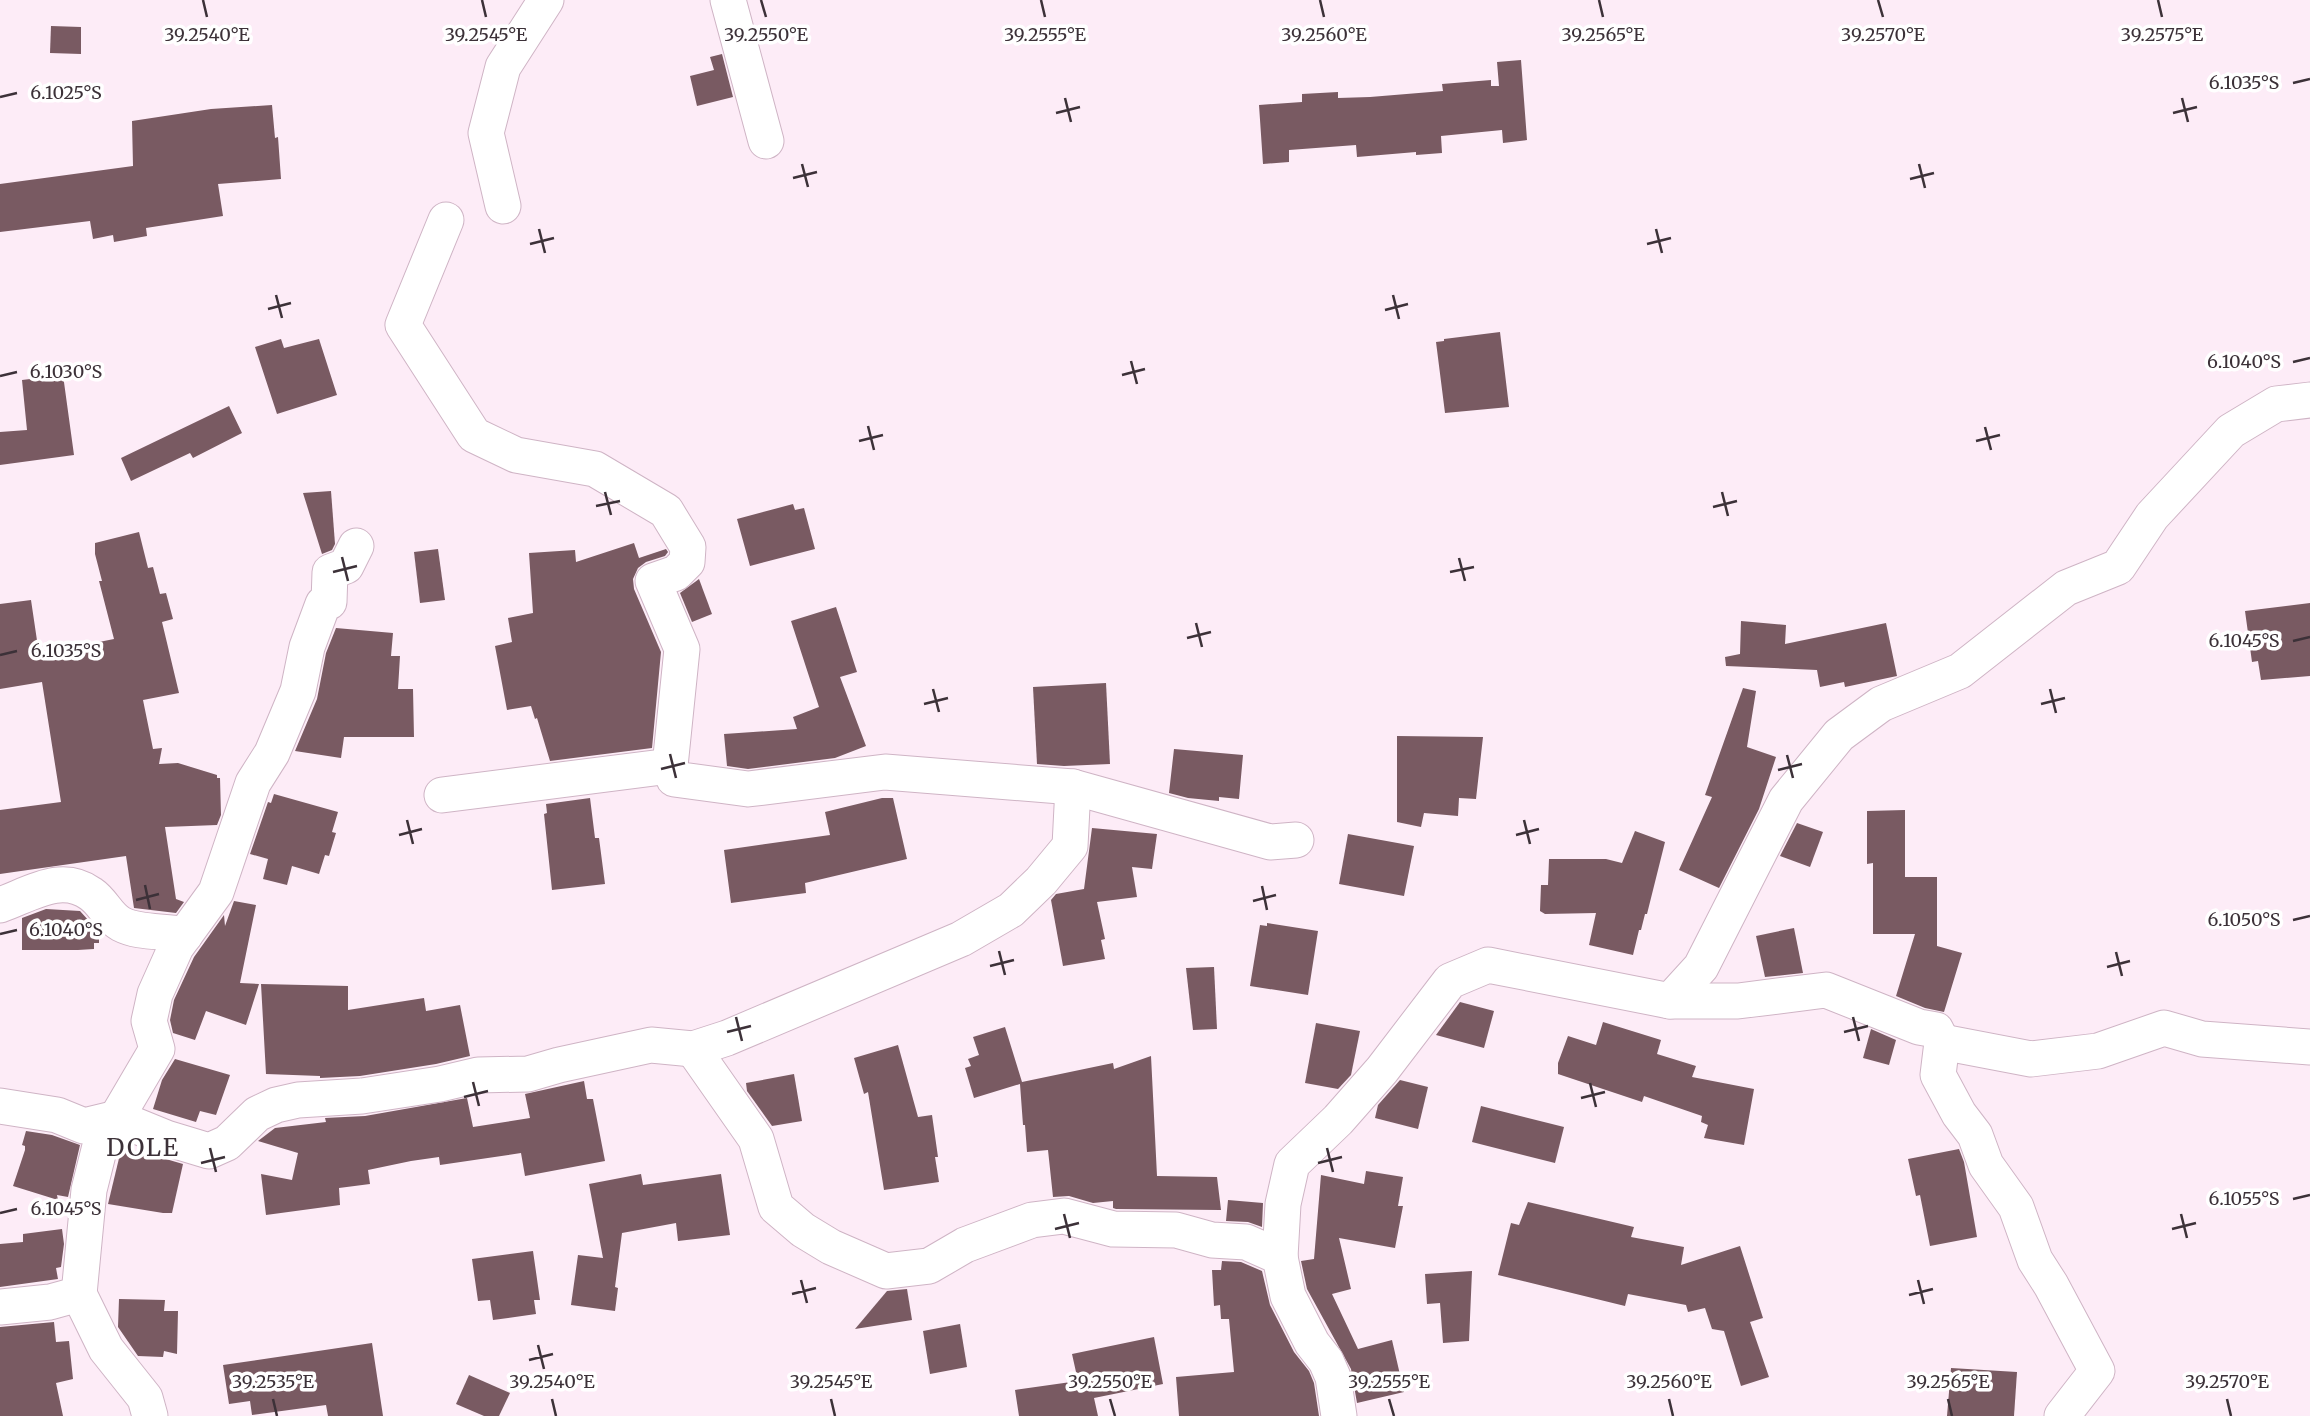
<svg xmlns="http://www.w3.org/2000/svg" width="2310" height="1416" viewBox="0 0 2310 1416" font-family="Merriweather,serif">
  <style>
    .building { fill: #795a62 }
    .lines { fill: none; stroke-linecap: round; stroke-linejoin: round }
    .minor-casing { stroke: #cfb4c5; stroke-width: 37 }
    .minor { stroke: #fff; stroke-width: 35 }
    .ticks { fill: none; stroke: #3c3138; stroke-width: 2.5 }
    .labels { text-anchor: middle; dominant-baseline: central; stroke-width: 7; stroke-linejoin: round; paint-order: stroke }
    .quarter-label { font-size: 24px; letter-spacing: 2px; fill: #3c3138; stroke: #fff }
    .ticks-label { font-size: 18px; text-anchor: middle; fill: #3c3138; stroke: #fff; stroke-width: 7; stroke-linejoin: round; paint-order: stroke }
  </style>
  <rect width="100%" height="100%" fill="#fdecf7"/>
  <!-- building -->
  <g class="building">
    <polygon points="51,26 81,27 81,54 50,53"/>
    <polygon points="722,54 733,97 697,106 690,76 714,70 710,57"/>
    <polygon points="1521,60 1527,140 1503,143 1502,130 1441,136 1442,153 1416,155 1416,152 1357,157 1356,145 1289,150 1289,162 1263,164 1259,105 1302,102 1302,94 1338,92 1338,98 1370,97 1443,91 1442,84 1491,80 1491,86 1499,86 1497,62"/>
    <polygon points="272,105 275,138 278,137 281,179 218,184 223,216 146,228 147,236 114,242 113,235 93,239 90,221 0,232 0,184 133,166 132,121 211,109"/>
    <polygon points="1500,332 1509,407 1445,413 1436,342 1444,341 1444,339"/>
    <polygon points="281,339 284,348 319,339 337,395 277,414 255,347"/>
    <polygon points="63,375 74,455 0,465 0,432 27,430 22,380"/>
    <polygon points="229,406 242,433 193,458 190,453 131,481 121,458"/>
    <polygon points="331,491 335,544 332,550 322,554 303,493"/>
    <polygon points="793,504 795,510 804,508 815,549 750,566 737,519"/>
    <polygon points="139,532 148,568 153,567 160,594 166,593 173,619 162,622 179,693 143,700 153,749 162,748 159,764 178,763 217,775 217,778 220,778 221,815 217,825 165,827 176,899 184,902 176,913 134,908 126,856 0,874 0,810 61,802 42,682 0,689 0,604 31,600 39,654 114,639 99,581 102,581 95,554 95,543"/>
    <polygon points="634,543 639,558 666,549 668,552 665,556 646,562 638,568 633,579 634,589 661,652 652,748 550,761 537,718 535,719 531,706 507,710 495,646 512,642 508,618 533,613 529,553 575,550 576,562"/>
    <polygon points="438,549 445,600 420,603 414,552"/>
    <polygon points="699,579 712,614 692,622 680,593"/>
    <polygon points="2310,603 2310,676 2261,680 2258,661 2252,662 2245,611"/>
    <polygon points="836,607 857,672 840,677 866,746 835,758 748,769 727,766 724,734 797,729 793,717 819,707 791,621"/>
    <polygon points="1741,621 1786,625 1785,644 1886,623 1897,676 1845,687 1844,682 1820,687 1817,670 1726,666 1725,657 1740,654"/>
    <polygon points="336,628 393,633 391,656 400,656 398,689 413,689 414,737 344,737 341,758 295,751 317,699 326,653"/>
    <polygon points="1106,683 1110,764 1064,766 1037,764 1033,687"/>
    <polygon points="1743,688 1756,691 1747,747 1776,757 1759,809 1719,888 1679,870 1712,797 1705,795"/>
    <polygon points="1397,736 1483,737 1476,799 1459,798 1458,816 1424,813 1421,827 1397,822"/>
    <polygon points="1174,749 1243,755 1239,799 1219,797 1219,801 1188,798 1169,793"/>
    <polygon points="274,794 338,812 332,832 336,833 329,856 325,855 319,874 292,866 287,885 263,879 268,859 250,854 268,802 271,803"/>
    <polygon points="590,798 595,838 599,838 605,884 552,890 544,814 547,813 546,804"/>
    <polygon points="882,798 893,798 907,859 805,883 806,893 731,903 724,850 830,835 825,812"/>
    <polygon points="1905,810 1905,877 1937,877 1937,946 1962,953 1944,1012 1925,1008 1896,996 1915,934 1873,934 1873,863 1867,864 1867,811"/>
    <polygon points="1797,823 1823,832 1810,867 1780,856"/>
    <polygon points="1092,828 1157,834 1152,869 1132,867 1137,897 1097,902 1105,939 1101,940 1105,959 1063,966 1051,900 1056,894 1084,889"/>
    <polygon points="1635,831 1665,842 1647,914 1645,914 1641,930 1639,930 1633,955 1589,945 1596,913 1545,914 1540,911 1541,885 1548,885 1549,859 1606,859 1622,863"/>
    <polygon points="1348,834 1414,846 1404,896 1339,884"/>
    <polygon points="234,901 256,905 240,983 259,984 246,1025 206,1011 195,1040 173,1033 170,1020 174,1000 194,957 224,915 225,926"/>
    <polygon points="46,909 80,911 99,932 99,943 94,943 94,949 78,950 22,950 22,918"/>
    <polygon points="1267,923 1318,931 1308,995 1250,986 1260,925 1267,926"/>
    <polygon points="1794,928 1803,973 1765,977 1756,936"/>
    <polygon points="1214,967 1217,1029 1193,1030 1186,968"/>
    <polygon points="261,984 348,986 348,1010 424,998 426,1011 460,1005 470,1056 436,1064 360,1076 320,1078 320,1076 266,1074"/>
    <polygon points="1460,1002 1494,1011 1484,1048 1436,1035"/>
    <polygon points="1603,1022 1661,1040 1657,1054 1696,1066 1692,1077 1754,1089 1744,1145 1704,1138 1708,1125 1701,1122 1702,1116 1644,1096 1642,1102 1558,1074 1558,1063 1568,1036 1596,1045"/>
    <polygon points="1316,1023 1360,1031 1351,1075 1338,1089 1305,1083"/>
    <polygon points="1005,1027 1022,1082 1113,1063 1114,1069 1151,1056 1157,1176 1217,1177 1221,1210 1116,1209 1113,1208 1113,1201 1093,1203 1069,1196 1053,1197 1048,1150 1027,1152 1025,1125 1023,1125 1020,1084 974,1098 965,1068 971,1066 968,1059 979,1055 973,1037"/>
    <polygon points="1871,1029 1896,1040 1889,1065 1863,1058"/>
    <polygon points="898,1045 918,1117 932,1115 938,1157 935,1157 939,1182 884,1190 868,1092 864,1094 854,1058"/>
    <polygon points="175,1059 230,1075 216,1115 200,1111 196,1122 153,1109 162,1080"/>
    <polygon points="794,1074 802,1121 772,1126 747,1091 746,1083"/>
    <polygon points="1400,1080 1428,1087 1418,1129 1375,1118 1378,1105"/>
    <polygon points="584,1081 587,1099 593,1099 605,1161 525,1176 521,1153 440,1165 439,1157 411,1161 368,1170 370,1184 339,1188 340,1205 266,1215 261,1174 292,1180 298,1153 258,1141 275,1128 326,1122 325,1118 365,1116 467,1098 473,1127 530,1118 525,1094"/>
    <polygon points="1481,1106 1564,1127 1555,1163 1472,1142"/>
    <polygon points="26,1131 52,1135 80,1145 68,1197 57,1195 58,1200 13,1186 25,1150 25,1146 22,1145"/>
    <polygon points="1959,1149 1964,1162 1977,1237 1930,1246 1920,1195 1916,1196 1908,1159"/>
    <polygon points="121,1150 159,1157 183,1164 172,1213 163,1213 108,1204"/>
    <polygon points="1366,1171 1403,1177 1398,1206 1403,1206 1395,1248 1339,1238 1351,1289 1332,1294 1358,1349 1392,1340 1404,1392 1357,1403 1351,1369 1307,1289 1301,1261 1314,1259 1321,1175 1364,1184"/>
    <polygon points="641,1174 643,1185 721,1174 730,1235 678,1241 676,1223 622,1233 615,1287 618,1288 615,1311 571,1305 578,1255 603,1258 589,1184"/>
    <polygon points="1228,1200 1263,1203 1262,1227 1248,1222 1226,1221"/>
    <polygon points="1528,1202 1634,1227 1631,1237 1684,1247 1681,1265 1740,1246 1763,1318 1750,1322 1769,1377 1741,1386 1724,1331 1712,1329 1705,1308 1688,1312 1686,1305 1628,1294 1625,1306 1498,1275 1511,1223 1519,1225"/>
    <polygon points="62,1229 64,1244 61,1267 56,1268 58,1279 0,1287 0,1244 23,1242 23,1234"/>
    <polygon points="533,1251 540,1300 534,1300 536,1314 493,1320 490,1300 478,1301 472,1259"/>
    <polygon points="1222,1261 1241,1262 1262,1271 1270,1305 1294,1352 1309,1371 1314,1383 1319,1416 1179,1416 1176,1377 1234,1372 1229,1319 1221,1319 1220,1305 1214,1306 1212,1270 1221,1270"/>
    <polygon points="1472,1271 1469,1341 1443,1343 1440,1303 1427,1304 1425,1274"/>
    <polygon points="907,1289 912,1320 855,1329 887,1291"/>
    <polygon points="119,1299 165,1300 164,1311 178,1311 177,1354 164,1351 163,1357 138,1356 118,1327"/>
    <polygon points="54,1322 56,1342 69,1341 73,1379 56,1383 63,1416 0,1416 0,1327"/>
    <polygon points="960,1324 967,1367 930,1374 923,1331"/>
    <polygon points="1154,1337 1163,1384 1094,1398 1098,1416 1019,1416 1015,1390 1078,1381 1072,1354"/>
    <polygon points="372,1343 383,1416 328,1416 326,1405 252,1415 250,1401 229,1404 223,1365"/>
    <polygon points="1951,1368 2017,1372 2014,1416 1947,1416"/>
    <polygon points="469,1375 510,1393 499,1416 484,1416 456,1404"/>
  </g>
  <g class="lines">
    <defs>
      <g id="minor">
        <polyline points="728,0 766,141"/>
        <polyline points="503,206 486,133 503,67 546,0"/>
        <polyline points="446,220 403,325 474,435 516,455 595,469 666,511 688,547 687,562 676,573 653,581 682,649 670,766 674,779 748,789 885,772 1073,787 1270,842 1296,840"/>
        <polyline points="442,795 670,766"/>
        <path d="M0,905C29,895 61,872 91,894C103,902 108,917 121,924C140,934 165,930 185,935"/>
        <polyline points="1670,1001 1738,1001 1826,990 1919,1027 1936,1030 1942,1042 1938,1075 1959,1114 1975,1135 1986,1165 2016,1207 2035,1260 2051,1285 2097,1371 2062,1416"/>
        <polyline points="1942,1042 2031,1059 2098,1051 2164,1028 2202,1039 2310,1047"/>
        <polyline points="693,1049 756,1139 776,1207 803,1230 831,1247 886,1271 929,1266 965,1245 1032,1220 1064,1216 1113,1229 1176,1230 1212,1240 1246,1242 1280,1257 1288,1296 1312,1343 1326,1361 1333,1377 1339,1416"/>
        <polyline points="0,1106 57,1115 84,1126 117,1118 166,1138 209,1151 227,1143 257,1114 276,1105 298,1100 362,1096 440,1084 478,1075 528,1074 559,1065 651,1045 693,1049 727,1038 961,939 1011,910 1041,881 1070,846 1073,787"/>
        <polyline points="1280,1257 1283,1204 1292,1164 1338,1120 1382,1070 1450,981 1488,965 1670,1001 1701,967 1786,800 1839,735 1881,704 1960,671 2066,588 2118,567 2152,516 2231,431 2276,404 2310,400"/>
        <polyline points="79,1294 106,1349 145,1398 150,1416"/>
        <polyline points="0,1307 50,1302 79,1294 89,1190 100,1146 157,1049 149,1021 155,994 176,947 216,892 253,783 272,753 298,691 307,647 323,604 329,602 330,572 346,566 356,546"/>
      </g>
    </defs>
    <!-- minor casing -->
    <use href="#minor" class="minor-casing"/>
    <!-- minor -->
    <use href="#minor" class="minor"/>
  </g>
  <!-- ticks -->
  <path class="ticks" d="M203,0L207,17M482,0L486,17M761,0L766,17M1041,0L1045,17M1320,0L1324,17M1599,0L1603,17M1878,0L1883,17M2158,0L2162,17M2293,83L2310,79M0,97L17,93M1065,98L1071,122M2182,98L2188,122M1056,113L1080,107M2173,113L2197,107M802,164L808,187M1919,164L1925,188M793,178L817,172M1910,179L1934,173M539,229L545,253M1656,229L1662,253M530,244L554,238M1647,244L1671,238M276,295L282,318M1393,295L1399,319M268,309L291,303M1385,310L1408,304M1131,361L1137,384M2293,362L2310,358M1122,375L1145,369M0,376L17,372M868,426L874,450M1985,427L1991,450M859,441L883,435M1976,441L2000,435M605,492L611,515M1722,492L1728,516M596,506L620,501M1713,507L1737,501M342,557L348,581M1459,558L1465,581M333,572L357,566M1450,572L1474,567M1196,623L1202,647M1187,638L1211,632M2293,641L2310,637M0,655L17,651M933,689L939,712M2050,689L2056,713M924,704L948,698M2041,704L2065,698M670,754L676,778M1787,755L1793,778M661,769L685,763M1778,770L1802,764M407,820L413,844M1524,820L1530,844M399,835L422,829M1516,835L1539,829M145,885L150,909M1262,886L1267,910M136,900L159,894M1253,901L1276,895M2293,920L2310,916M0,934L17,930M999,951L1005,975M2116,952L2122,976M990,966L1014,960M2107,967L2130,961M736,1017L742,1041M1853,1017L1859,1041M727,1032L751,1026M1844,1032L1868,1026M473,1082L479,1106M1590,1083L1596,1107M464,1097L488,1091M1581,1098L1605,1092M210,1148L216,1172M1327,1148L1333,1172M201,1163L225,1157M1318,1163L1342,1157M2293,1199L2310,1195M0,1213L17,1209M1064,1214L1070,1238M2181,1214L2187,1238M1055,1229L1079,1223M2172,1229L2196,1223M801,1280L807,1303M1918,1280L1924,1304M792,1294L816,1288M1909,1295L1933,1289M538,1345L544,1369M529,1360L553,1354M273,1399L277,1416M552,1399L556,1416M831,1399L835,1416M1110,1399L1115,1416M1389,1399L1394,1416M1669,1399L1673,1416M1948,1399L1952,1416M2227,1399L2231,1416"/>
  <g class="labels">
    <!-- quarter labels -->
    <g class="quarter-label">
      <text x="143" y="1147">DOLE</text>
    </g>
  </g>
  <g class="ticks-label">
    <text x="2162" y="41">39.2575°E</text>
    <text x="207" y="41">39.2540°E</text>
    <text x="486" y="41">39.2545°E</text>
    <text x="766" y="41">39.2550°E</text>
    <text x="1045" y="41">39.2555°E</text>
    <text x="1324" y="41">39.2560°E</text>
    <text x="1603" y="41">39.2565°E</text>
    <text x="1883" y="41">39.2570°E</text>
    <text x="2244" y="89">6.1035°S</text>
    <text x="66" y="99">6.1025°S</text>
    <text x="2244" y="368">6.1040°S</text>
    <text x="66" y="378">6.1030°S</text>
    <text x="2244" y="647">6.1045°S</text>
    <text x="66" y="657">6.1035°S</text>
    <text x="2244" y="926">6.1050°S</text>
    <text x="66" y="936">6.1040°S</text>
    <text x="2244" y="1205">6.1055°S</text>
    <text x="66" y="1215">6.1045°S</text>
    <text x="273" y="1388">39.2535°E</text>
    <text x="552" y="1388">39.2540°E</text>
    <text x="831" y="1388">39.2545°E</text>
    <text x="1110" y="1388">39.2550°E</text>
    <text x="1389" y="1388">39.2555°E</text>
    <text x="1669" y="1388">39.2560°E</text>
    <text x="1948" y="1388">39.2565°E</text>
    <text x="2227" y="1388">39.2570°E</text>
  </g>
</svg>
